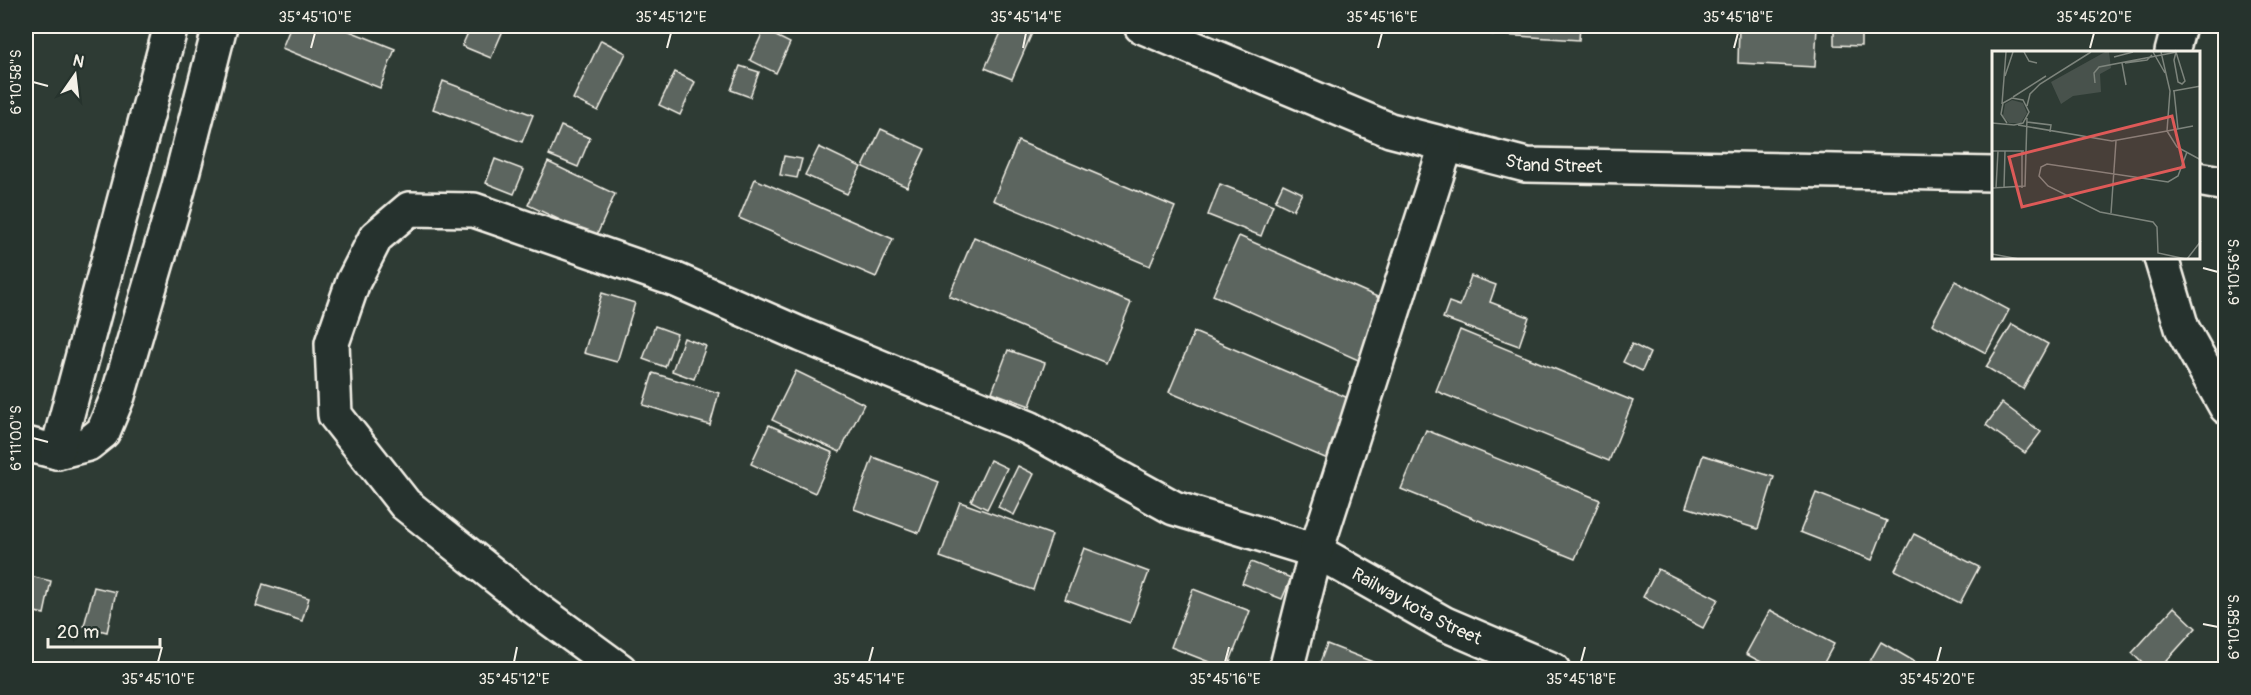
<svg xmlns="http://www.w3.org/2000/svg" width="2251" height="695" viewBox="0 0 2251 695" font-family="Pangolin,sans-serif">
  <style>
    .building { fill: #5c655e; stroke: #f4f1e8; stroke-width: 1.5 }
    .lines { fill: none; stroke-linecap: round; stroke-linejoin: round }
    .minor-casing { stroke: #f4f1e8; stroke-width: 38 }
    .minor { stroke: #26332d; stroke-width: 33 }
    .ticks { fill: none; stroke: #f4f1e8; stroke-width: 2 }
    .labels { text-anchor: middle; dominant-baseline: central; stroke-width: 4.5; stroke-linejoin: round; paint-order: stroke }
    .street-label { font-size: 18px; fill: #f4f1e8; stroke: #26332d }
    .inset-road { fill: none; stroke: #7d847c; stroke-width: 1.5 }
    .view { fill: #de5a58; fill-opacity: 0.15; stroke: #de5a58; stroke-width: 3 }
    .inset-edge { fill: none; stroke: #f4f1e8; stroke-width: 3 }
    .neatline { fill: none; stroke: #f4f1e8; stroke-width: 2 }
    .ticks-label { font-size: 15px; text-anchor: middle; fill: #f4f1e8 }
  </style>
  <rect width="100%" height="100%" fill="#2e3b34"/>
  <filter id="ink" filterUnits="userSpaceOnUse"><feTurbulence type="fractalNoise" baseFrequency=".0167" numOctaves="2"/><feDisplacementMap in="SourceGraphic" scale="12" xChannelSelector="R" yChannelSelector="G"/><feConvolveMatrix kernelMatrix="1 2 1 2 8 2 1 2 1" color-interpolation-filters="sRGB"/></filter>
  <g filter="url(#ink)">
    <!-- building -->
    <g class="building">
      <polygon points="291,26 337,26 395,49 380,88 282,48"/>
      <polygon points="471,26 505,26 491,58 462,46"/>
      <polygon points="1004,26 1015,26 1032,33 1012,79 985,68"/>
      <polygon points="1423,26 1580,26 1579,40 1423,30"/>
      <polygon points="1739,26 1817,26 1815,67 1738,63"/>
      <polygon points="1834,26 1861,26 1861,46 1834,45"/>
      <polygon points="764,30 790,43 776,73 750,60"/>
      <polygon points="601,40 626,53 598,111 573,99"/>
      <polygon points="740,66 759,72 750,97 731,90"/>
      <polygon points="675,72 695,82 680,115 659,105"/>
      <polygon points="443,81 533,115 522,142 433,109"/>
      <polygon points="561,126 590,138 578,167 549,155"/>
      <polygon points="881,129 925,149 907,187 863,167"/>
      <polygon points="1018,141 1175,207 1150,266 993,200"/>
      <polygon points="819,147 861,167 847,194 805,175"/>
      <polygon points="784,156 802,159 797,178 780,175"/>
      <polygon points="495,159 524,170 514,194 486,183"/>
      <polygon points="548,162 615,194 596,237 528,205"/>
      <polygon points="755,179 893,239 876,277 739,218"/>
      <polygon points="1220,184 1273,205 1261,236 1208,215"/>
      <polygon points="1283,184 1302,193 1293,210 1275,201"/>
      <polygon points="1239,236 1391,303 1365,363 1213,295"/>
      <polygon points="974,237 1131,303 1106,363 949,296"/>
      <polygon points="1471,276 1496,285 1490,302 1529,317 1519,346 1443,318 1449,302 1460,306"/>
      <polygon points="1955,281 2009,310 1986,353 1932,324"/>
      <polygon points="602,293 635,303 617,362 584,353"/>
      <polygon points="2012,324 2048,344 2023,389 1986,367"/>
      <polygon points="655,326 677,334 665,367 643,359"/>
      <polygon points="1460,330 1633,401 1609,461 1436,391"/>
      <polygon points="1194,332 1355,401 1330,460 1169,392"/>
      <polygon points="684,338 706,346 694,379 672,371"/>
      <polygon points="1632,344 1650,353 1642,371 1623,362"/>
      <polygon points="1008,350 1045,363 1030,406 992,392"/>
      <polygon points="796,371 864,404 840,452 772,420"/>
      <polygon points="653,373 719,393 710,425 643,405"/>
      <polygon points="2002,403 2041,432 2025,453 1986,425"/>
      <polygon points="769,425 833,453 815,493 751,464"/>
      <polygon points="1426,430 1600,500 1575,559 1401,489"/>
      <polygon points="1703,455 1774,477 1758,529 1686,507"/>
      <polygon points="873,457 939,482 919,533 854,509"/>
      <polygon points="990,460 1007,468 987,509 971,501"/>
      <polygon points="1018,466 1034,474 1014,515 998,507"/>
      <polygon points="1816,493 1887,521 1872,560 1800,532"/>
      <polygon points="960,502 1052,535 1033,590 940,557"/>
      <polygon points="1914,534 1979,567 1960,603 1895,570"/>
      <polygon points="1084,548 1149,572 1130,623 1065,599"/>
      <polygon points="1251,562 1291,578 1282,599 1242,583"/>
      <polygon points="1658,569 1718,599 1703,628 1643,597"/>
      <polygon points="30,576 51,581 44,614 26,610 26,597"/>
      <polygon points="263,584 309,598 302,621 256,606"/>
      <polygon points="94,587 116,592 107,632 84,626"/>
      <polygon points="1193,589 1250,611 1227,669 1171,647"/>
      <polygon points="2174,607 2196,628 2158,670 2149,670 2132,653"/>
      <polygon points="1770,610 1834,644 1820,670 1776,670 1746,654"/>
      <polygon points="1881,642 1929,670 1865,670"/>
      <polygon points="1327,644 1383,666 1382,670 1317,670"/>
    </g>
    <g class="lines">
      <defs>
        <g id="minor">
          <path id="s1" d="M1141,26L1390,130L1526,165L1993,174"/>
          <polyline points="2172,52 2179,26"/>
          <polyline points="2198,179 2226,184"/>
          <polyline points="2161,258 2182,328 2226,407"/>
          <polyline points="26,444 57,452 88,444 103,432 118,396 178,190 220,26"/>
          <polyline points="57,452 171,26"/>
          <path id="s2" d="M620,670L530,604L405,504L335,415L332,343L353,282L376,237L409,209L474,210L676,280L802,335L1029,428L1174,508L1316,551L1445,624L1553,670"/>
          <polyline points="1286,670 1316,551 1446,146"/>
        </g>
      </defs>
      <!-- minor casing -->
      <use href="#minor" class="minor-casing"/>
      <!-- minor -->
      <use href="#minor" class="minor"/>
    </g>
  </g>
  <!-- ticks -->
  <path class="ticks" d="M311,48L315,33M667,48L671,33M1023,48L1026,33M1378,48L1382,33M1734,48L1738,33M2090,48L2094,33M33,82L48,86M2203,268L2218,272M33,438L48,442M2203,624L2218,627M158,662L162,647M514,662L517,647M869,662L873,647M1225,662L1229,647M1581,662L1585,647M1937,662L1941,647"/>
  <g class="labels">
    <!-- street labels -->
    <g class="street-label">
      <text stroke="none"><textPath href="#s1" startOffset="438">Stand Street</textPath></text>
      <text stroke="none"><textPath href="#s2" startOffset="1706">Railway kota Street</textPath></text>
    </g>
  </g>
  <!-- overview -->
  <g transform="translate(1992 51)">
    <rect width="208" height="208" fill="#2e3b34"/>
    <path d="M113,1H117L119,17L108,23L109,41L81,45L69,53L59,31ZM20,49L31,52L35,62L29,72H17L11,65L13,53Z" fill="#48524c"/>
    <path class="inset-road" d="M32,1L37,10L45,12M161,1L173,22M169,1L178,40L175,80L185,96L209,109M184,1L193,30L190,33L186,31L182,9ZM122,6L141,1M130,12L134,34M133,12L155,9L160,4M13,25L21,1M103,32L102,22L107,16L185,1M181,40L209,35M182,40L186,78M21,46L54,25M10,53L14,1M35,55L38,43L48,33L99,1M35,71L59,74L58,81M0,72L22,74L31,72L37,61L31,49L20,47L11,52L9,63L15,72M26,74L120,90L175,80M175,80L201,75M0,100H32M0,137L33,135L35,67M4,137L6,100M12,137L13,100M30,137V100M119,162L124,90M0,203L27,208M194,208L166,202L165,176L161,171L108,161L56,135L47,125L49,116L55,113L176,131L186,125L195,101M195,208L209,190"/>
    <path class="view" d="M180,65L192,116L30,156L17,106Z"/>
    <rect width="208" height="208" class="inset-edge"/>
  </g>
  <!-- margin -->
  <rect width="2251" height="695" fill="none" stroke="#26332d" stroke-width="66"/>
  <!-- north arrow -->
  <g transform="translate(75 75) rotate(14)" stroke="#26332d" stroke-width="4.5" paint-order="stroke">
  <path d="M0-4.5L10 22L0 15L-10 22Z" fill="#f4f1e8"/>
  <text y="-9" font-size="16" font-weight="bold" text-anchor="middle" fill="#f4f1e8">N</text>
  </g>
  <!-- scale -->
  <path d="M48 638v9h112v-9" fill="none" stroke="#f4f1e8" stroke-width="3"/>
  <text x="57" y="638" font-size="18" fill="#f4f1e8" stroke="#26332d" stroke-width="4.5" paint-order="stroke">20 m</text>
  <rect x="33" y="33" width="2185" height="629" class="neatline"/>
  <g class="ticks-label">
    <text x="315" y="22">35°45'10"E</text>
    <text x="671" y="22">35°45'12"E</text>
    <text x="1026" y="22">35°45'14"E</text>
    <text x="1382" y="22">35°45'16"E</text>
    <text x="1738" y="22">35°45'18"E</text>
    <text x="2094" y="22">35°45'20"E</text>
    <text transform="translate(16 82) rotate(-90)" y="5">6°10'58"S</text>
    <text transform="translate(2234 272) rotate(-90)" y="5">6°10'56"S</text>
    <text transform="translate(16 438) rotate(-90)" y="5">6°11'00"S</text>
    <text transform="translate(2234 627) rotate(-90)" y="5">6°10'58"S</text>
    <text x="158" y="684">35°45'10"E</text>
    <text x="514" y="684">35°45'12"E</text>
    <text x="869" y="684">35°45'14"E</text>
    <text x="1225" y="684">35°45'16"E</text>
    <text x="1581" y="684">35°45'18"E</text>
    <text x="1937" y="684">35°45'20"E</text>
  </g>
</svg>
